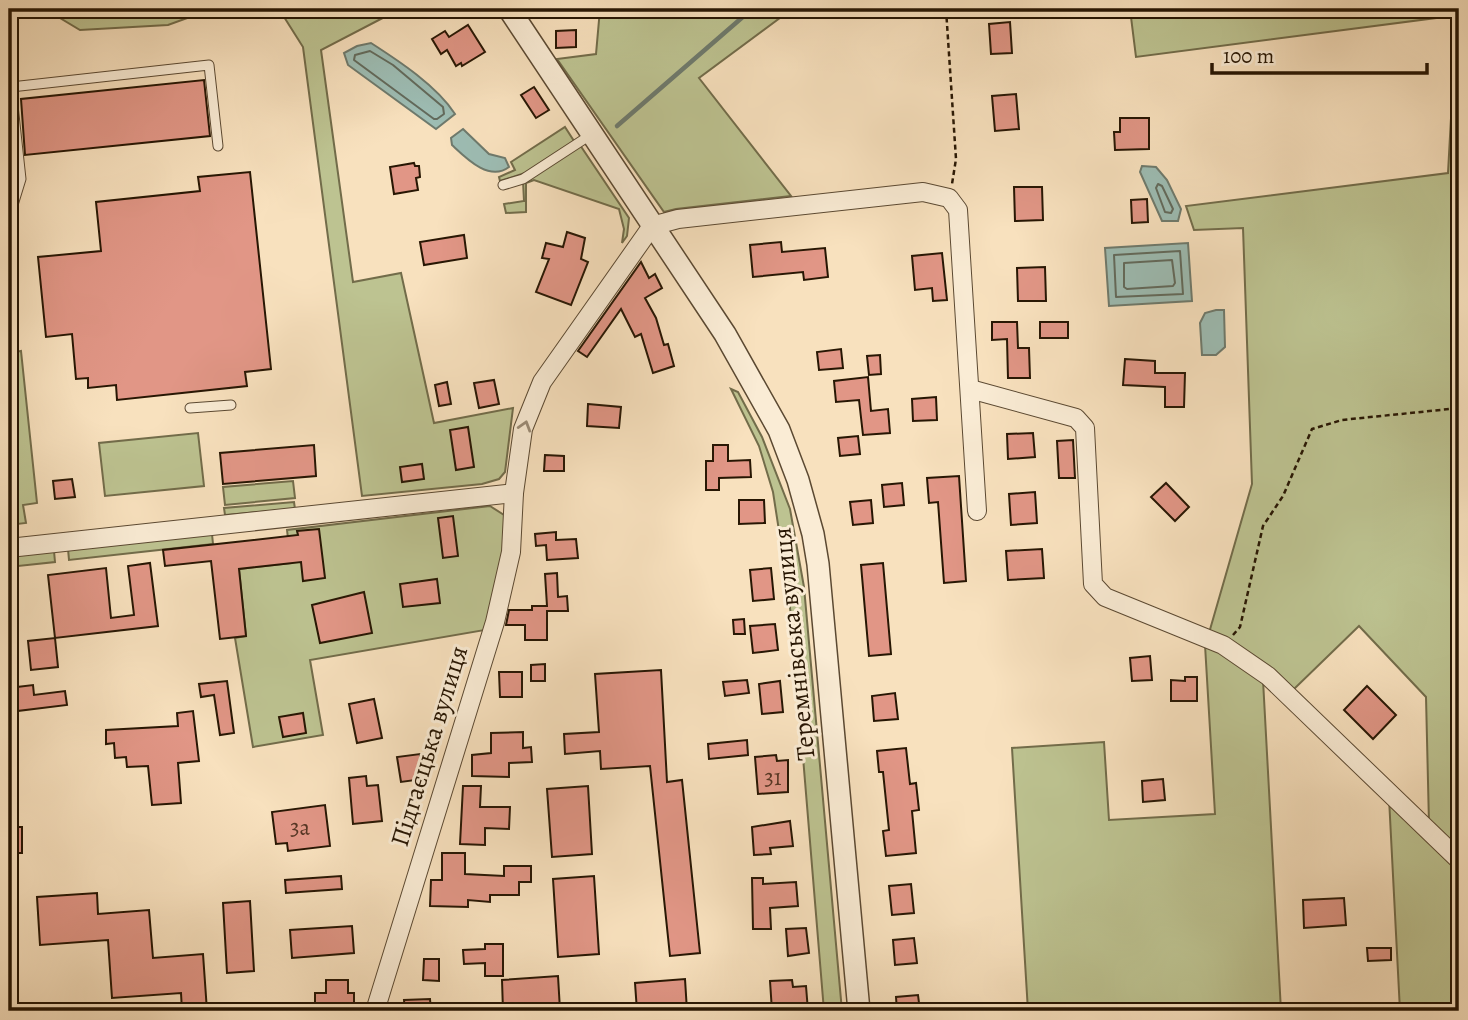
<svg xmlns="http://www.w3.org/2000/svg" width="1468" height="1020" viewBox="0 0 1468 1020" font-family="Alegreya,serif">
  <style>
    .green { fill: #bdc391; stroke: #726c4a; stroke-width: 2 }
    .water { fill: #9dbdb4; stroke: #6e7a6d; stroke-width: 2 }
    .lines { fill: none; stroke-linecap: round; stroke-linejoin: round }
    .shore { stroke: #626a5c; stroke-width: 2 }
    .stream { stroke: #6e7a6d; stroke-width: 4.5 }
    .building { fill: #e19686; stroke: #271603; stroke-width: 2 }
    .service-casing { stroke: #5b4932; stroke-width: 11 }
    .minor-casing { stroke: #5b4932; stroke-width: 20 }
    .tertiary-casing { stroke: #5b4932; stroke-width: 24 }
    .path { stroke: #271603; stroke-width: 2.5; stroke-dasharray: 5 3.5; stroke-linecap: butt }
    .service { stroke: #faecd5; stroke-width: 9 }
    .minor { stroke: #faecd5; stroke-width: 18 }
    .tertiary { stroke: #faecd5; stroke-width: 21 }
    .oneway { stroke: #9b8c76 }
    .labels { text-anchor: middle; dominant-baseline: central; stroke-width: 6; stroke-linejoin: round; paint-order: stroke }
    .number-label { font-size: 23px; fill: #563624 }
    .street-label { font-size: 26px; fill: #271603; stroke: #faecd5 }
  </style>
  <rect width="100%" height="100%" fill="#f8e1be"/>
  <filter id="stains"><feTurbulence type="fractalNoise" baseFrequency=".00286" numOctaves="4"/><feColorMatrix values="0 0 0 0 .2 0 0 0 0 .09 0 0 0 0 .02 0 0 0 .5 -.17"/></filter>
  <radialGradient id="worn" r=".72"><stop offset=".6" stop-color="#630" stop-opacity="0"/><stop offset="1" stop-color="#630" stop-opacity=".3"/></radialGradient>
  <!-- green -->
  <g class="green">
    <polygon points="45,9 205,9 204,12 168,25 80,30"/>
    <polygon points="279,9 400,9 321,50 353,282 401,273 434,423 513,408 505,472 499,479 482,484 362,496 303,47"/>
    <polygon points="600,9 706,9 706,12 713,17 727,9 792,9 699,78 791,196 676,209 664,212 557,59 596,54"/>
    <polygon points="1130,9 1459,9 1459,15 1136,57"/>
    <polygon points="1459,116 1459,852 1429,824 1426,697 1359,626 1292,691 1209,633 1252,484 1243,228 1194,230 1186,206 1448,173 1451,118"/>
    <polygon points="565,127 574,141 525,173 500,181 499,177 515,170 511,162"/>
    <polygon points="580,145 629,218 627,236 622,243 624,229 619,209 534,180 526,183 526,212 506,213 504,204 524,201 523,181"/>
    <polygon points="21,351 37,503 23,505 26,523 9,525 9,353"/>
    <polygon points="731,389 738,392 762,437 790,509 804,587 842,1011 824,1011 792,624 786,576 773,492 759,446"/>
    <polygon points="198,433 204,486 105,496 99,443"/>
    <polygon points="293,481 295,498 225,505 223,487"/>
    <polygon points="294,502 295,509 225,515 224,508"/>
    <polygon points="490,506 504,515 504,551 485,630 310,660 323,735 253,747 235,638 246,636 239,569 291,563 287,530"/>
    <polygon points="212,534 213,544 69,560 68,549"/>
    <polygon points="54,551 55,562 9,567 9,556"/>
    <polygon points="1205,645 1221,650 1263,680 1281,1011 1028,1011 1012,748 1104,742 1109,820 1215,814"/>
    <polygon points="1389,798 1459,865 1459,1011 1400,1011"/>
  </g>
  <!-- water -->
  <g class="water">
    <path d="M371,43C399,61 437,86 455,114L436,129L348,65L344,53L357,46Z"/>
    <path d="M463,129L489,154L505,158L509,167C489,182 466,158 452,145L451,138Z"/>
    <polygon points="1142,166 1156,167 1167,180 1181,209 1178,221 1162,221 1140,172"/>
    <polygon points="1188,243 1192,301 1109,306 1105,248"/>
    <polygon points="1216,310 1224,310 1225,347 1216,355 1202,355 1200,323 1205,313"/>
  </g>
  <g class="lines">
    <!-- shore -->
    <g class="shore">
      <polygon points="370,51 393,65 443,107 444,114 437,119 434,119 354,60 355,55"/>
      <polygon points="1158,184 1162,186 1173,209 1171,213 1165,212 1156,188"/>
      <polygon points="1180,251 1183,294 1116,297 1114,255"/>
      <polygon points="1172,260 1175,283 1173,286 1127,289 1124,287 1124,263"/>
    </g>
    <!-- stream -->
    <polyline class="stream" points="617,126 752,9"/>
  </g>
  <!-- building -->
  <g class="building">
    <polygon points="1010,22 1012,53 991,54 989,24"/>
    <polygon points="468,25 485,52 462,66 461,63 456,66 447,50 441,54 432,39 445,31 449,37"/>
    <polygon points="576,30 576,47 556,48 556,31"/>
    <polygon points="204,80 210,136 25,155 21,99"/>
    <polygon points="534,87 549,110 536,118 521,95"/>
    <polygon points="1016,94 1019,129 995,131 992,96"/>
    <polygon points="1120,118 1149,118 1149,149 1115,150 1114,132 1120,132"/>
    <polygon points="414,163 415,166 419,166 420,177 416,178 418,190 394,194 390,167"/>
    <polygon points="250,172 271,369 245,372 247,386 117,400 116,385 88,388 88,378 76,379 72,334 46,337 38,257 101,251 96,202 200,191 198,177"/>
    <polygon points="1014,187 1042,187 1043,220 1015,221"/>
    <polygon points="1147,199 1148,222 1132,223 1131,200"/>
    <polygon points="567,232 585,238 581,259 588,262 571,305 536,292 549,259 542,258 546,243 563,247"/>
    <polygon points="464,235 467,258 424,265 420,242"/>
    <polygon points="781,242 782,252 825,248 828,277 804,280 803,272 753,277 750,245"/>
    <polygon points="942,253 947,300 933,301 932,288 915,290 912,256"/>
    <polygon points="641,262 649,278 655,274 662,288 645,298 656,318 664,345 668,344 674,366 653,373 641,334 635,337 621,309 587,357 578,351"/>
    <polygon points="1045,267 1046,301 1018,301 1017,268"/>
    <polygon points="992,322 1017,322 1018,348 1029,348 1030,378 1008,378 1007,339 992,340"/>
    <rect x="1040" y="322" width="28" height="16"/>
    <polygon points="841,349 843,368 819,370 817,352"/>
    <polygon points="880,355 881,374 869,375 867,356"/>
    <polygon points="1125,359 1155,361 1155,373 1185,373 1184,407 1165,407 1165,387 1123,385"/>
    <polygon points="868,377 871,411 888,409 890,433 863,435 859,400 836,402 834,381"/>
    <polygon points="494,380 499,404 479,408 474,383"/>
    <polygon points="447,382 451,404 439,406 435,385"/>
    <polygon points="936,397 937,420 913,421 912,399"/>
    <polygon points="588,404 621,407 619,428 587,426"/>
    <polygon points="468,427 474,467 456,470 450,430"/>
    <polygon points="1033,433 1035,457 1008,459 1007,434"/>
    <polygon points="858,436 860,454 840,456 838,438"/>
    <polygon points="1073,440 1075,478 1059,478 1057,441"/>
    <polygon points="314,445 316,476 223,484 220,453"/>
    <polygon points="713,445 728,445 728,461 750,460 751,477 719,478 719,490 706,490 706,461 713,461"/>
    <polygon points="545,455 564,456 564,471 544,471"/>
    <polygon points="422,464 424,479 402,482 400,467"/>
    <polygon points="959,476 966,581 944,583 938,502 929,503 927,478"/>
    <polygon points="72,479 75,497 55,499 53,481"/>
    <polygon points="902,483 904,505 884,507 882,485"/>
    <polygon points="1166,483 1189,507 1175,521 1151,497"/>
    <polygon points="1035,492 1037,523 1011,525 1009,494"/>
    <polygon points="739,500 764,500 765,523 739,524"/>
    <polygon points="871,500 873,523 853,525 850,502"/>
    <polygon points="453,516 458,556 443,558 438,518"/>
    <polygon points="319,529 325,578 303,581 301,562 239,569 246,636 220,639 211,561 165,566 163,550 298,535 297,531"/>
    <polygon points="556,532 556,540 576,539 578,558 547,560 546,545 536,546 535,534"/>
    <polygon points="1042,549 1044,578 1008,580 1006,551"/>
    <polygon points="150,563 158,626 55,638 48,575 106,568 111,618 134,615 128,566"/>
    <polygon points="883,563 891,654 869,656 861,565"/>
    <polygon points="771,568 774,599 753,601 750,570"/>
    <polygon points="557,573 558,597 567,596 568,611 547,611 547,640 525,640 525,625 506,625 509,610 532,610 532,606 547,606 545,574"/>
    <polygon points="437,579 440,603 403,607 400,584"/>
    <polygon points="364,592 372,633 320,643 312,605"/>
    <polygon points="744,619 745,634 734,634 733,620"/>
    <polygon points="775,624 778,650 753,653 750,626"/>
    <polygon points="55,638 58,667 31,670 28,641"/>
    <polygon points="1150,656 1152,680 1132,681 1130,658"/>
    <polygon points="545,664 545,681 531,681 531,665"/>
    <polygon points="661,670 667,782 682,780 700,953 670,956 650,766 601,769 600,751 565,754 564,734 599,732 595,674"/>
    <polygon points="499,672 522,672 522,697 500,697"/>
    <polygon points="1185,677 1197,677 1197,701 1171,701 1171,680 1185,681"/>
    <polygon points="747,680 749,693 725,696 723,682"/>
    <polygon points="227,681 234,733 220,735 214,695 201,697 199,684"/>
    <polygon points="780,681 783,712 762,714 759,684"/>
    <polygon points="33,685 34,695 65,691 67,705 9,712 9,688"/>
    <polygon points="1367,686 1396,715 1373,739 1344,710"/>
    <polygon points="895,693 898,719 874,721 872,696"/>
    <polygon points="374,699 382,738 357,743 349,704"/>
    <polygon points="193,711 199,761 178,763 181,803 152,805 148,766 127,767 126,757 115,758 114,743 106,744 106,730 178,726 177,713"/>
    <polygon points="303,713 306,733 283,737 279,717"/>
    <polygon points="523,732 523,748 531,747 532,762 509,763 509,777 472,776 472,755 491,753 491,733"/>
    <polygon points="747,740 748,755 709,759 708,744"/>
    <polygon points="906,748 910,784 916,783 919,810 912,811 916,853 886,856 883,831 889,830 883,772 879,772 877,751"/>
    <polygon points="420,754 423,779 401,782 397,757"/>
    <polygon points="776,755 777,761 788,760 788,792 758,794 755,757"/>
    <polygon points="366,776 367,786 378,785 382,821 353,824 349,778"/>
    <polygon points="1163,779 1165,800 1143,802 1142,781"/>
    <polygon points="463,786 481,786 480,807 510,807 509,829 485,828 485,845 460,844"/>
    <polygon points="588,786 592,854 552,857 547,789"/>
    <polygon points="325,805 330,846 288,851 287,843 276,844 272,812"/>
    <polygon points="790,821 793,846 770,848 771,854 754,855 752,827"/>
    <rect x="9" y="827" width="13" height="26"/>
    <polygon points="442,853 465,853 465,874 504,876 504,866 531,866 531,882 519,882 519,895 490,895 490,902 468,900 468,907 430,906 431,880 442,880"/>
    <polygon points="341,876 342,889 286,893 285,880"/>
    <polygon points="594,876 599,954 558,957 553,879"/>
    <polygon points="752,878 763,878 763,884 796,882 798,906 770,908 771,929 753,929"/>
    <polygon points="911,884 914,913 892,915 889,886"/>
    <polygon points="97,893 98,914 149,910 153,958 203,954 207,1011 182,1011 181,993 112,998 108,940 40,945 37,897"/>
    <polygon points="1344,898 1346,925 1304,928 1303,900"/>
    <polygon points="250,901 254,971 227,973 223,903"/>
    <polygon points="352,926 354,953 292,958 290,930"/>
    <polygon points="806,928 809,953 788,956 786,929"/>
    <polygon points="914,938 917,963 895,965 893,940"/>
    <polygon points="485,944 503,944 503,976 485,976 485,963 464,964 463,950 485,949"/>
    <polygon points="1367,948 1391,948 1391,960 1368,961"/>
    <polygon points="424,959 439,959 439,981 423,980"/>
    <polygon points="558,976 560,1010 503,1011 502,980"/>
    <polygon points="685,979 687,1011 637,1011 635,983"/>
    <polygon points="326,980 348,980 348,993 354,993 354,1008 344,1008 344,1011 315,1011 315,993 326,993"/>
    <polygon points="792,980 793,987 806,986 808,1011 772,1011 770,981"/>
    <polygon points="918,995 920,1011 897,1011 896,997"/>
    <polygon points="430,999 431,1011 405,1011 404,1000"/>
  </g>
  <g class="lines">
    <defs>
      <g id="service">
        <polyline points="503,185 523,179 592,134"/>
        <polyline points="9,218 21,179 11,87 209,65 218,146"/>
        <polyline points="9,285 13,305"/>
        <polyline points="190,408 231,405"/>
      </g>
      <g id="minor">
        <polyline points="970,389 1076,418 1085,428 1093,584 1105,597 1223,645 1268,676 1459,860"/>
        <polyline points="9,548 514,493"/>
        <polyline points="375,1011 495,622 511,552 514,493 523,429 542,382 652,226 678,219 923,192 949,198 958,210 977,511"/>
      </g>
      <polyline id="tertiary" points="509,9 725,334 779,430 798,480 813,534 818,564 859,1011"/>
    </defs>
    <!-- service casing -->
    <use href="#service" class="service-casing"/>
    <!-- minor casing -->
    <use href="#minor" class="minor-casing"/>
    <!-- tertiary casing -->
    <use href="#tertiary" class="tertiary-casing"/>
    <!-- path -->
    <g class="path">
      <polyline points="946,9 956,159 952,184"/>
      <polyline points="1233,635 1240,627 1263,526 1283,496 1312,429 1342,420 1459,408"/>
    </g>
    <!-- service -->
    <use href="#service" class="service"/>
    <!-- minor -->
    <use href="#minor" class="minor"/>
    <!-- tertiary -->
    <use href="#tertiary" class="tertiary"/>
  </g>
  <!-- one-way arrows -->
  <defs><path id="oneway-chevron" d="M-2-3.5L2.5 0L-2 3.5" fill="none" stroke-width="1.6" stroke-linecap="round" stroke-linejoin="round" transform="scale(1.75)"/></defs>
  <use class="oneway" href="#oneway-chevron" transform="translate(525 426) rotate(-73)"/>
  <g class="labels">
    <!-- number labels -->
    <g class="number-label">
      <text x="773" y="777">31</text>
      <text x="300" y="827">3а</text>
    </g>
    <!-- street labels -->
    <g class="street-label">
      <text transform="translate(794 644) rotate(-96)">Теремнівська вулиця</text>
      <text transform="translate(429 746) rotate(-73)">Підгаєцька вулиця</text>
    </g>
  </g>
  <!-- margin -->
  <rect width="1468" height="1020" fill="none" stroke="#f8e1be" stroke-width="35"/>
  <rect x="10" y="10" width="1447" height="999" fill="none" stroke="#271603" stroke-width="3.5"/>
  <rect x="18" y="18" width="1433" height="985" fill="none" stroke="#271603" stroke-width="2"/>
  <!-- scale -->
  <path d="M1212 63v10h215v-10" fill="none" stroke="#271603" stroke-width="3.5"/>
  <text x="1223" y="63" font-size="21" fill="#271603" stroke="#faecd5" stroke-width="5" paint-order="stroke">100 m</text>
  <rect width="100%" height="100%" filter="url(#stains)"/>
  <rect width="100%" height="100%" fill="url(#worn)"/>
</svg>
